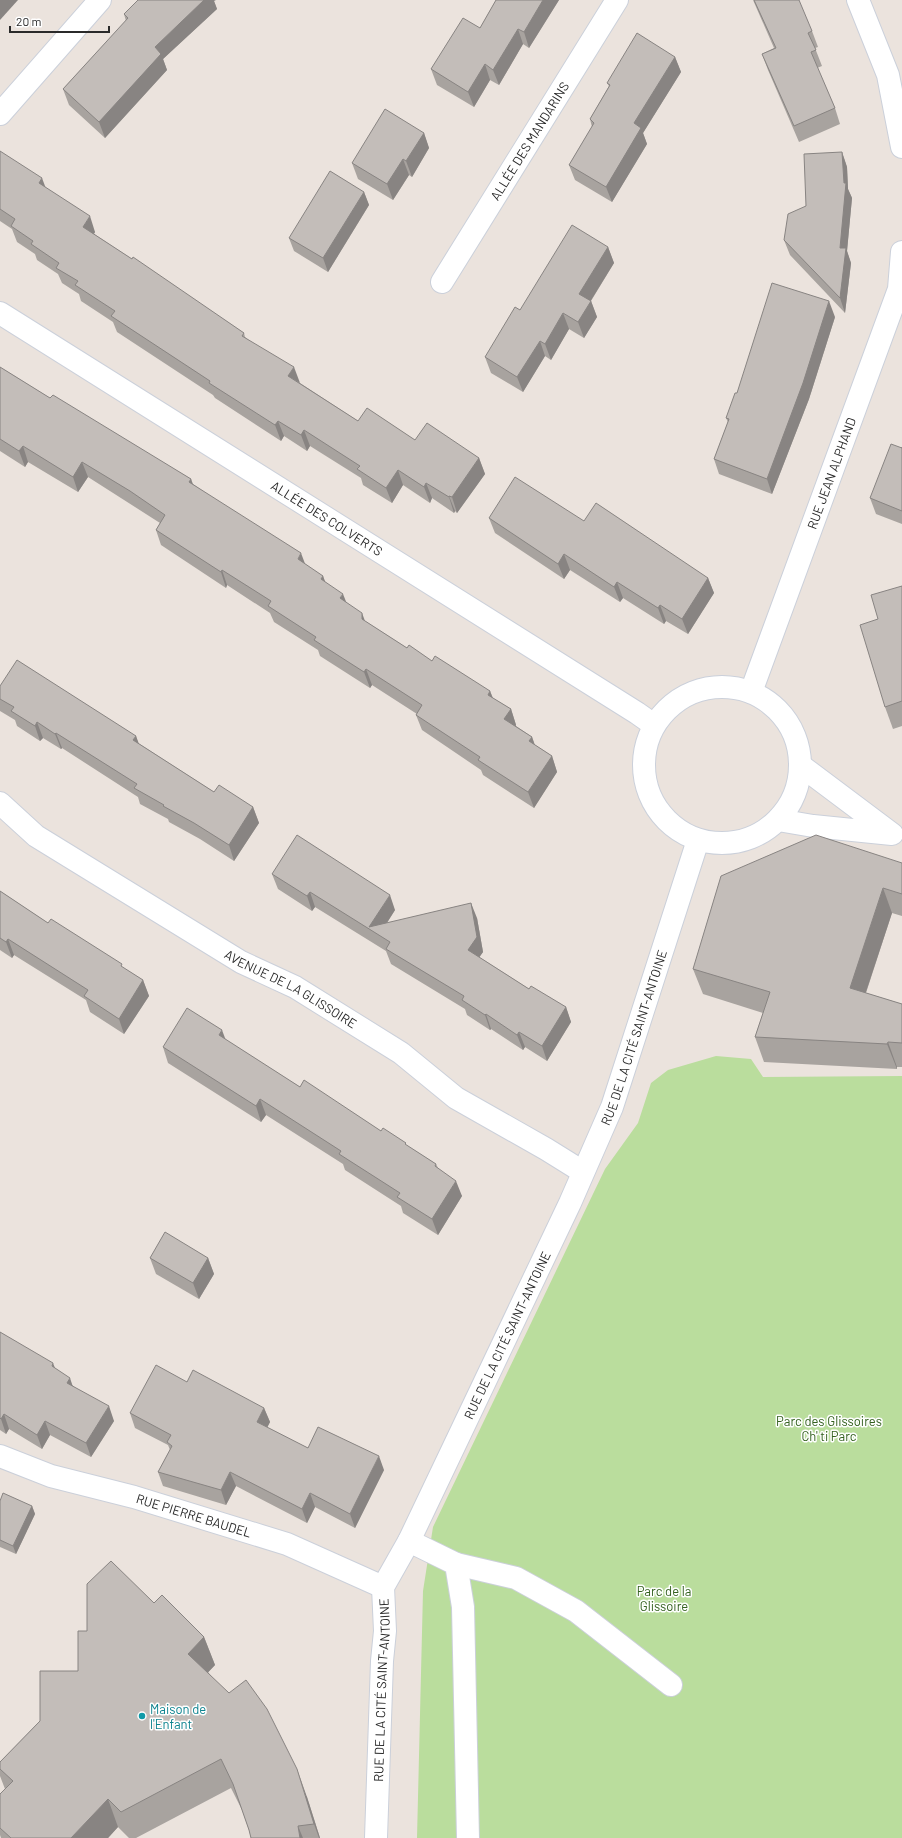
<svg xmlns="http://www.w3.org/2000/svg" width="902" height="1838" viewBox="0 0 902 1838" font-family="Barlow,sans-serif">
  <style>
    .green { fill: #badd9d }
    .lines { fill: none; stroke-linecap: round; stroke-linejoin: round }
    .minor-casing { stroke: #cbd0da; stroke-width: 24 }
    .minor { stroke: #fff; stroke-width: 22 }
    .wall { fill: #a8a39f }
    .shaded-wall { fill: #888482 }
    .building { fill: #c3bdb9; stroke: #888482 }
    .culture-dot { fill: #0f9aa8; stroke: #fff; stroke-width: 1.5 }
    .labels { text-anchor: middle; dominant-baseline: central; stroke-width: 3; stroke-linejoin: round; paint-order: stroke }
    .street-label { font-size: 13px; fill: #2a2a2a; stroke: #fff }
    .park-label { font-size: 13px; fill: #34611f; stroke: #fff }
    .culture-label { font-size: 13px; fill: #0d838f; stroke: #fff; text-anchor: start }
  </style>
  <rect width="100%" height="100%" fill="#ebe3dd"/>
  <!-- green -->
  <polygon class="green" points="716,1056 751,1059 763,1077 902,1076 902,1838 417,1838 423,1591 433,1527 605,1169 638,1123 651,1083 668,1070"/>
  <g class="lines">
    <defs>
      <g id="minor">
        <polyline points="858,0 888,75 902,147"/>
        <polyline points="0,114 100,0"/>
        <path id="s1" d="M442,282L617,0"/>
        <path id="s2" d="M0,313L637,713L654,725"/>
        <circle cx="722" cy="765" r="78"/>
        <path id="s3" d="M751,692L899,289L902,252"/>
        <path id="s4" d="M0,803L36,836L241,962L295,987L401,1053L456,1098L546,1149L583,1172"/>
        <polyline points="778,820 813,826 892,834 800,765"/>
        <path id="s5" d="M0,1456L51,1476L134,1497L287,1544L383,1587"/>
        <polyline points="409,1541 456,1564 463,1607 468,1838"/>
        <polyline points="456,1564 516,1578 576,1611 671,1685"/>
        <path id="s6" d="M376,1838L382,1661L385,1631L383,1587L409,1541L570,1203L612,1107L698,840"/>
      </g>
    </defs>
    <!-- minor casing -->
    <use href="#minor" class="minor-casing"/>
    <!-- minor -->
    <use href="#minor" class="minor"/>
  </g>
  <!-- wall -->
  <g class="wall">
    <polygon points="496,0 559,0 529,48 523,44 499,85 490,80 474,107 437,85 431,69 480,28"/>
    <polygon points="753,0 812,31 818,47 815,48 822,66 817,68 835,108 840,124 799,142 768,70 762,54 774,48"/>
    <polygon points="214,1 217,9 163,59 167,70 105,138 69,105 63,89 126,21 124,14"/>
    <polygon points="675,57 681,72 643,133 647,144 612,202 575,180 569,165 592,127 590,119 609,86 607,83"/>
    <polygon points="424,133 429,148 412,177 409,175 393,200 358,179 352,163"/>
    <polygon points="0,151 46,188 95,232 94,234 244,333 245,337 300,383 358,421 415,440 479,458 485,474 457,513 455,511 454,513 432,498 430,503 403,485 392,503 363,485 361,478 310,446 307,451 284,436 281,441 215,398 213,395 117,332 113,322 81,301 79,294 62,283 58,274 37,260 35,254 17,242 12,229 0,221"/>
    <polygon points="842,152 847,167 848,189 852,198 847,251 851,263 845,313 790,255 784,240"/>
    <polygon points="364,192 369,205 328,272 294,251 289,238"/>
    <polygon points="608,247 614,263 591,301 597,317 584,338 569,329 551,360 545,356 523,392 491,373 485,357 520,310"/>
    <polygon points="835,317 809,399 772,494 719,474 714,459 728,422 726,418 737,393"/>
    <polygon points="0,367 50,398 191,479 193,484 306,565 323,576 325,582 365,621 407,648 490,691 493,698 511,709 516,725 516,726 532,737 535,745 552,756 557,772 534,808 483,775 481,770 422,730 416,715 417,714 372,685 370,688 320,656 318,650 274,622 270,613 227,585 226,588 161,545 156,530 160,523 135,507 88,477 78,492 28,462 25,467 0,451"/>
    <polygon points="902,447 902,524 876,514 870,498"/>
    <polygon points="489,518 584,521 708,578 714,593 688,634 666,621 664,624 623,598 620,602 570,570 564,579 495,533"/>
    <polygon points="902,586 902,726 893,729 885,707 878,619"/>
    <polygon points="0,686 136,736 138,743 214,792 253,807 259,823 234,861 200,839 169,822 168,819 140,804 138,797 62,748 61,749 43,738 40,741 17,726 15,720 0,711"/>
    <polygon points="902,863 902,916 892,913 866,993 902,1004 902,1067 897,1067 897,1069 764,1062 755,1037 763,1013 703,994 693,969"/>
    <polygon points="272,874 395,910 387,923 477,918 483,952 479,957 529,989 566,1007 571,1022 547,1061 525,1047 523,1050 491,1029 490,1030 467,1015 465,1009 391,964 386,951 315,907 312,911 278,889"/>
    <polygon points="0,891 48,923 143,980 149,996 124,1034 90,1012 86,1000 14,955 12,958 0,950"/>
    <polygon points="226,1040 300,1087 406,1145 436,1164 438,1168 462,1196 438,1235 403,1213 401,1206 345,1170 343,1164 266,1115 261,1122 168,1063 163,1047"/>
    <polygon points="150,1258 208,1258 214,1274 199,1299 156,1274"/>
    <polygon points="0,1332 56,1369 72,1385 114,1421 91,1457 50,1435 42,1449 9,1429 6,1434 0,1430"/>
    <polygon points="187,1382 264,1408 270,1422 267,1428 308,1448 384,1470 355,1528 315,1507 307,1523 236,1486 226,1505 163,1486 158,1472 170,1450 168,1445 135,1428 130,1413"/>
    <polygon points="0,1501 32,1506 35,1514 16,1554 0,1547"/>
    <polygon points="154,1603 204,1637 215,1665 208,1672 307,1797 320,1838 251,1838 249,1830 242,1810 231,1788 136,1838 129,1838 118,1827 108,1838 1,1838 0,1835 0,1794 5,1789 0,1776 0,1762 40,1721 78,1671 87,1631"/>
  </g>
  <!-- shaded-wall -->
  <g class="shaded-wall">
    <polygon points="0,0 18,0 0,20"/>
    <polygon points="204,0 216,0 214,1 217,9 163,59 167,70 105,138 99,122 155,47"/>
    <polygon points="543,0 559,0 529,48 524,32"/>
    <polygon points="518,29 523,44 499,85 493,70"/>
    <polygon points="675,57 681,72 643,133 647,144 612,202 606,187 634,123"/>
    <polygon points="485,64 490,80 474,107 468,92"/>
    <polygon points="424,133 429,148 412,177 406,161"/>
    <polygon points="842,152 847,167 848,189 852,198 847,251 851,263 845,313 840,298 840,248 844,183"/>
    <polygon points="403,159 409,175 393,200 387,184"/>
    <polygon points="42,178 48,194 39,183"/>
    <polygon points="364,192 369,205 328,272 323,258"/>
    <polygon points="90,216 95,232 88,243 83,227"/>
    <polygon points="608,247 614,263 585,310 579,294"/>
    <polygon points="591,301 597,317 584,338 578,322"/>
    <polygon points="829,301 835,317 809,399 772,494 767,479"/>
    <polygon points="563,313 569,329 551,360 545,344"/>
    <polygon points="540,341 545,356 523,392 517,377"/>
    <polygon points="294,367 300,383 288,376"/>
    <polygon points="278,421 284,436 281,441 275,425"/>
    <polygon points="304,430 310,446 307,451 301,435"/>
    <polygon points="23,446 28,462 25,467 19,451"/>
    <polygon points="479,458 485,474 457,513 452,497"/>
    <polygon points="82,462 88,477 78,492 73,477"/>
    <polygon points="398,470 403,485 392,503 386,488"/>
    <polygon points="191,479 196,495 189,482"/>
    <polygon points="426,483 432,498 430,503 424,487"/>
    <polygon points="449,496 455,511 454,513 449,497"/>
    <polygon points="301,553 307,569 298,559"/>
    <polygon points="564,554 570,570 564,579 558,564"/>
    <polygon points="222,570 227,585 226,588 221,572"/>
    <polygon points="323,576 329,592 321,579"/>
    <polygon points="708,578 714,593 688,634 682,619"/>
    <polygon points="617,582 623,598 620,602 614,587"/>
    <polygon points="343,594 349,609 340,598"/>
    <polygon points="660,605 666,621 664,624 658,608"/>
    <polygon points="362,613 368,629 362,619"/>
    <polygon points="366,669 372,685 370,688 364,672"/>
    <polygon points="490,691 496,707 488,695"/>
    <polygon points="511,709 516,725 510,735 504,719"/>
    <polygon points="37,722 43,738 40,741 35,726"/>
    <polygon points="56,733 62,748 61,749 55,734"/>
    <polygon points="136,736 142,752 133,740"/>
    <polygon points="532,737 537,752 529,741"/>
    <polygon points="552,756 557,772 534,808 528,792"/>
    <polygon points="253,807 259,823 234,861 229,845"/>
    <polygon points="883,888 892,913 859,1013 850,988"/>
    <polygon points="310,892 315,907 312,911 307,896"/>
    <polygon points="390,895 395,910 379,935 369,927"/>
    <polygon points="471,903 477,918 483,952 474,965 468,950"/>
    <polygon points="8,939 14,955 12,958 6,942"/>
    <polygon points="143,980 149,996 124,1034 119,1019"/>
    <polygon points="566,1007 571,1022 547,1061 542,1046"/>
    <polygon points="486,1014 491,1029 490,1030 485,1015"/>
    <polygon points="222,1030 228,1046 219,1035"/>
    <polygon points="519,1032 525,1047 523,1050 517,1035"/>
    <polygon points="888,1042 897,1067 897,1069 887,1044"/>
    <polygon points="260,1099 266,1115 261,1122 256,1106"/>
    <polygon points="456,1181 462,1196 438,1235 432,1219"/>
    <polygon points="208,1258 214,1274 199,1299 193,1283"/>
    <polygon points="53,1363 59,1378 52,1366"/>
    <polygon points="70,1378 75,1393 67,1383"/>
    <polygon points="109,1406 114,1421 91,1457 86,1443"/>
    <polygon points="264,1408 270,1422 262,1437 257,1422"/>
    <polygon points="4,1414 9,1429 6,1434 1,1419"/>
    <polygon points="45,1421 50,1435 42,1449 37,1435"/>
    <polygon points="379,1456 384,1470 355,1528 350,1514"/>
    <polygon points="230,1472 236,1486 226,1505 221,1490"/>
    <polygon points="310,1493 315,1507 307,1523 302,1509"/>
    <polygon points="32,1506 35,1514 16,1554 13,1546"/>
    <polygon points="204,1637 215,1665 199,1682 188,1654"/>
    <polygon points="297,1769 307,1797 320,1838 319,1838 314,1824"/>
    <polygon points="108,1799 118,1827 108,1838 71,1838"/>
    <polygon points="298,1826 303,1838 300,1838"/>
  </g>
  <!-- building -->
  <g class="building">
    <polygon points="138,0 204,0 155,47 161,54 99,122 63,89 128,18 124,14"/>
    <polygon points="496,0 543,0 524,32 518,29 493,70 485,64 468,92 431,69 463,18 480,28"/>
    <polygon points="754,0 799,0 812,31 808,33 816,50 811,52 835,108 794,126 762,54 776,48"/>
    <polygon points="637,33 675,57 634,123 641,128 606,187 569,165 594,123 590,119 610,85 607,83"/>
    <polygon points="385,109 424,133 406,161 403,159 387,184 352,163"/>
    <polygon points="0,151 42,178 39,183 90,216 83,227 132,259 133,257 244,333 242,336 294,367 288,376 358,421 367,408 415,440 427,423 479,458 452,497 449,496 449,497 426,483 424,487 398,470 386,488 357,469 360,466 304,430 301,435 278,421 275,425 209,383 210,381 111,316 115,311 75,285 78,281 56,268 59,263 31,244 33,241 11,226 15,219 0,209"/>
    <polygon points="842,152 844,183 846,183 840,248 846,248 840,298 784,240 788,214 806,206 804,154"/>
    <polygon points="330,171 364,192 323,258 289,238"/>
    <polygon points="572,225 608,247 579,294 591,301 578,322 563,313 545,344 540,341 517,377 485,357 515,307 520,310"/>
    <polygon points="772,283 829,301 803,383 767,479 714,459 729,419 726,418 735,393 737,393"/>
    <polygon points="0,367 50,398 53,395 191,479 189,482 301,553 298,559 323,576 321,579 343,594 340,598 362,613 362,619 407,648 409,645 432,661 435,656 490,691 488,695 511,709 504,719 532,737 529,741 552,756 528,792 478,760 480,757 416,715 422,705 366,669 364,672 314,640 316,637 268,606 271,601 222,570 221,572 156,530 165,515 130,491 82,462 73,477 23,446 19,451 0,439"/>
    <polygon points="891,444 902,448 902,447 902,511 870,498"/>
    <polygon points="515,477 584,521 596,503 708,578 682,619 660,605 658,608 617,582 614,587 564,554 558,564 489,518"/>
    <polygon points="902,586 902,701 885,707 860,625 878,619 871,595"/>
    <polygon points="17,660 136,736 133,740 214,792 219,785 253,807 229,845 194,823 163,806 164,805 134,788 137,784 56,733 55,734 37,722 35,726 11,711 14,707 0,699 0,686"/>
    <polygon points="297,835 390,895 369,927 471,903 477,937 468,950 529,989 531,986 566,1007 542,1046 519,1032 517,1035 486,1014 485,1015 462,1000 464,996 386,949 390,942 310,892 307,896 272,874"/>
    <polygon points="816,835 902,863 902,894 883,888 850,988 902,1004 902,1043 888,1042 887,1044 755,1037 770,992 693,969 721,876"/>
    <polygon points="0,891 48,923 51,919 122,964 121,966 143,980 119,1019 84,996 88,990 8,939 6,942 0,938"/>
    <polygon points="187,1008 222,1030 219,1035 300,1087 304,1080 381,1131 383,1128 406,1143 405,1144 436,1164 435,1166 456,1181 432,1219 397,1197 400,1193 339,1154 341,1151 260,1099 256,1106 163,1047"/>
    <polygon points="165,1232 208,1258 193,1283 150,1258"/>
    <polygon points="0,1332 53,1363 52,1366 70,1378 67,1383 109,1406 86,1443 45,1421 37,1435 4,1414 1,1419 0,1418"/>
    <polygon points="156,1365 187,1382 193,1370 264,1408 257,1422 308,1448 318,1427 379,1456 350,1514 310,1493 302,1509 230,1472 221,1490 158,1472 172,1446 167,1442 171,1435 130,1413"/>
    <polygon points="3,1493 32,1506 13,1546 0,1540 0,1501"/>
    <polygon points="111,1561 154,1603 162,1595 204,1637 188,1654 229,1693 246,1680 267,1709 297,1769 314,1824 298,1826 300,1838 251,1838 249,1830 233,1784 221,1759 121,1812 108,1799 71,1838 11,1838 0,1828 0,1794 13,1781 0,1769 0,1762 40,1721 40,1671 78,1671 78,1631 87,1631 87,1584"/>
  </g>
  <!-- markers -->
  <circle class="culture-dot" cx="142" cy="1716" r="4"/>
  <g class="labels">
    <!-- street labels -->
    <g class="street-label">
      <text stroke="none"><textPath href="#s1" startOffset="166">ALLÉE DES MANDARINS</textPath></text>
      <text stroke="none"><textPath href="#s3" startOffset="233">RUE JEAN ALPHAND</textPath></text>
      <text stroke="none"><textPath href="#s2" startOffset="386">ALLÉE DES COLVERTS</textPath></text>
      <text stroke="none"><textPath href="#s4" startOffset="346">AVENUE DE LA GLISSOIRE</textPath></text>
      <text stroke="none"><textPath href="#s6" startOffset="856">RUE DE LA CITÉ SAINT-ANTOINE</textPath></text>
      <text stroke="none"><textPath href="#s6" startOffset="532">RUE DE LA CITÉ SAINT-ANTOINE</textPath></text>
      <text stroke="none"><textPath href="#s5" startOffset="203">RUE PIERRE BAUDEL</textPath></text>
      <text stroke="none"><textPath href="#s6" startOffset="148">RUE DE LA CITÉ SAINT-ANTOINE</textPath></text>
    </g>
    <!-- park labels -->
    <g class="park-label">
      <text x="829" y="1421">Parc des Glissoires<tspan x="829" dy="15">Ch' ti Parc</tspan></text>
      <text x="664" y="1591">Parc de la<tspan x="664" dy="15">Glissoire</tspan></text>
    </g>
    <!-- culture labels -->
    <g class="culture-label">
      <text x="150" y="1709">Maison de<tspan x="150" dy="15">l'Enfant</tspan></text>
    </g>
  </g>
  <!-- scale -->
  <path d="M10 26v6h99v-6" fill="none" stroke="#2a2a2a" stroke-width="2"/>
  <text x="16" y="26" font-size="12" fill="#2a2a2a" stroke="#ffffff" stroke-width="3" paint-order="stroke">20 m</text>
</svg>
